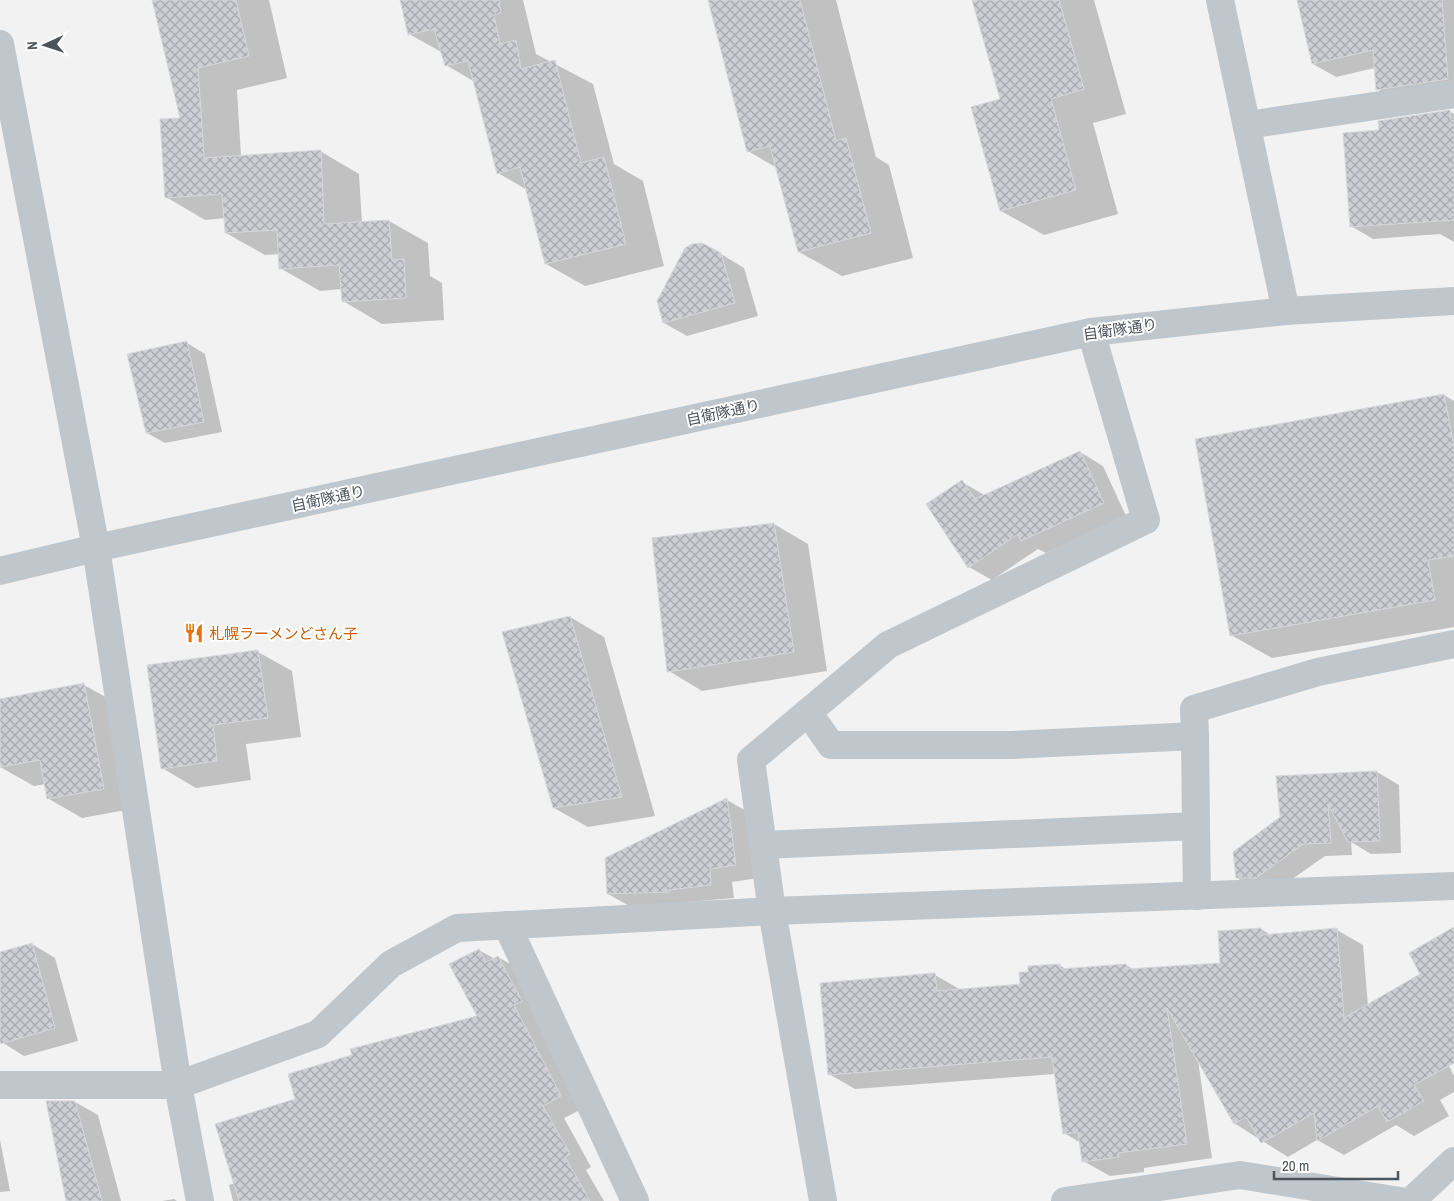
<svg xmlns="http://www.w3.org/2000/svg" width="1454" height="1201" viewBox="0 0 1454 1201" font-family="'Archivo Narrow','Noto Sans JP',sans-serif">
  <style>
    .shadow { fill: #0003 }
    .building { fill: url(#building-cross-hatch); stroke: #d6d8dc }
    .lines { fill: none; stroke-linecap: round; stroke-linejoin: round }
    .minor { stroke: #bfc6cc; stroke-width: 28 }
    .labels { text-anchor: middle; dominant-baseline: central; stroke-width: 4; stroke-linejoin: round; paint-order: stroke }
    .street-label { font-size: 15px; fill: #4c555c; stroke: #fff }
    .food-label { font-size: 15px; fill: #c56008; stroke: #fff; text-anchor: start }
  </style>
  <defs>
    <pattern id="building-cross-hatch" width="8" height="8" patternUnits="userSpaceOnUse" patternTransform="scale(1.25)"><rect width="8" height="8" fill="#cdced3"/><path d="M0 0l8 8M0 8l8-8" fill="none" stroke="#a9aaae"/></pattern>
  </defs>
  <rect width="100%" height="100%" fill="#f3f2f2"/>
  <!-- shadow -->
  <g class="shadow">
    <polygon points="154,0 269,0 287,78 237,90 241,156 320,151 359,174 362,223 389,221 428,243 430,276 442,283 444,320 382,324 343,301 342,289 320,291 280,268 280,254 265,255 226,233 225,218 205,220 166,197 181,119"/>
    <polygon points="402,0 523,0 536,54 593,84 614,164 643,181 664,266 585,286 546,264 527,190 498,173 475,82 446,65 443,53 409,34"/>
    <polygon points="710,0 836,0 876,157 889,165 913,258 842,276 799,252 777,168 748,151"/>
    <polygon points="974,0 1094,0 1126,114 1093,123 1118,214 1044,235 1001,211 1002,100"/>
    <polygon points="1298,0 1454,0 1454,95 1400,103 1377,89 1375,68 1336,77 1313,64"/>
    <polygon points="1450,112 1454,114 1454,242 1440,234 1373,239 1351,226 1380,132 1379,122"/>
    <polygon points="721,254 744,268 758,316 687,336 664,323"/>
    <polygon points="187,343 205,354 222,432 165,443 147,433 128,355"/>
    <polygon points="1444,395 1454,401 1454,627 1272,658 1231,635"/>
    <polygon points="1080,452 1103,466 1126,516 1046,553 1038,549 992,580 969,567 962,482 986,496"/>
    <polygon points="774,524 808,544 827,671 702,691 669,671"/>
    <polygon points="570,617 604,637 655,816 588,827 554,808"/>
    <polygon points="258,652 292,671 301,737 246,744 251,780 196,788 162,768"/>
    <polygon points="84,685 118,704 137,808 82,818 49,799 46,784 34,786 0,767 0,700"/>
    <polygon points="1377,772 1399,785 1401,853 1371,854 1351,842 1352,855 1325,856 1278,889 1258,890 1237,878 1234,853"/>
    <polygon points="727,800 750,813 758,878 732,882 734,898 631,907 608,894"/>
    <polygon points="1261,929 1272,936 1337,930 1363,945 1368,1006 1422,974 1454,937 1454,1063 1449,1066 1454,1076 1454,1092 1440,1100 1449,1116 1414,1136 1396,1125 1344,1155 1317,1140 1288,1157 1234,1123 1198,1060 1212,1158 1144,1168 1144,1172 1110,1176 1083,1161 1081,1143 1064,1133 1055,1074 855,1089 829,1074 935,975 961,990 1021,985 1030,973 1059,965 1068,970 1126,965 1135,970 1222,964"/>
    <polygon points="32,944 55,958 78,1041 24,1056 0,1041 0,953"/>
    <polygon points="479,950 495,959 498,957 520,970 582,1109 564,1118 591,1167 586,1170 604,1201 233,1201 229,1185 235,1183 297,1100 478,1017"/>
    <polygon points="75,1102 98,1115 121,1201 67,1201"/>
    <polygon points="0,1140 10,1191 0,1192"/>
    <polygon points="174,1199 177,1201 162,1201"/>
  </g>
  <!-- building -->
  <g class="building">
    <polygon points="152,0 236,0 249,56 198,68 204,158 321,150 324,224 389,220 392,260 404,259 406,298 342,302 339,265 279,269 277,230 225,233 222,194 165,198 160,119 180,118"/>
    <polygon points="400,0 499,0 501,13 494,15 500,44 516,40 521,69 555,60 581,163 604,157 626,244 545,264 520,167 497,174 468,61 445,66 434,29 408,35"/>
    <polygon points="708,0 800,0 836,141 846,138 871,233 798,252 770,146 747,152"/>
    <polygon points="972,0 1059,0 1084,89 1051,99 1076,190 1000,211 971,107 1000,99"/>
    <polygon points="1297,0 1442,0 1448,79 1376,90 1373,50 1312,64"/>
    <polygon points="1450,110 1451,121 1454,121 1454,220 1350,227 1343,133 1379,130 1378,121"/>
    <polygon points="702,243 721,253 735,303 663,323 657,301 685,248 692,244"/>
    <polygon points="187,341 204,422 146,433 127,354"/>
    <polygon points="1444,394 1454,446 1454,556 1428,560 1435,600 1230,636 1195,439"/>
    <polygon points="1080,451 1104,503 1021,541 1018,534 968,568 926,504 962,480 975,499"/>
    <polygon points="774,523 794,652 667,672 652,538"/>
    <polygon points="570,616 622,797 553,808 502,632"/>
    <polygon points="258,650 268,718 213,725 217,761 161,769 147,665"/>
    <polygon points="84,683 104,789 47,799 40,760 0,767 0,699"/>
    <polygon points="1377,771 1380,841 1348,842 1328,804 1331,843 1303,844 1256,878 1236,878 1233,852 1280,817 1276,776"/>
    <polygon points="727,798 736,865 710,869 711,885 669,890 669,892 607,894 605,858"/>
    <polygon points="1454,927 1454,1063 1414,1085 1424,1101 1387,1122 1378,1106 1317,1141 1314,1113 1261,1143 1246,1117 1234,1124 1167,1008 1187,1144 1118,1153 1119,1157 1082,1162 1078,1132 1063,1134 1052,1057 828,1075 820,983 935,973 937,991 1020,984 1019,972 1028,972 1028,966 1060,964 1060,969 1126,964 1127,969 1220,963 1218,931 1261,928 1262,935 1337,928 1344,1018 1420,974 1409,953"/>
    <polygon points="32,943 55,1028 0,1044 0,952"/>
    <polygon points="479,949 486,962 498,956 522,1001 514,1005 561,1096 543,1106 570,1154 565,1157 590,1201 239,1201 215,1124 295,1099 288,1074 352,1055 350,1049 477,1016 449,964"/>
    <polygon points="46,1101 75,1101 102,1201 66,1201"/>
  </g>
  <g class="lines">
    <!-- minor -->
    <g class="minor">
      <polyline points="1220,0 1286,311"/>
      <polyline points="0,44 96,548 178,1085 200,1201"/>
      <polyline points="1248,125 1454,94"/>
      <polyline points="0,571 96,548 1091,332 1286,311 1454,301"/>
      <polyline points="808,712 831,745 1011,745 1195,736 1196,826"/>
      <polyline points="1195,736 1194,709 1318,672 1454,644"/>
      <polyline points="763,845 1196,826 1197,896"/>
      <polyline points="507,925 635,1201"/>
      <polyline points="0,1085 178,1085 318,1034 391,964 457,928 772,911 1454,886"/>
      <polyline points="823,1201 772,911 751,760 888,645 1146,520 1091,332"/>
      <polyline points="1065,1201 1240,1175 1400,1201"/>
      <polyline points="1411,1201 1454,1161"/>
    </g>
  </g>
  <!-- icons -->
  <defs>
    <symbol id="restaurant-bare" viewBox="-9 -9 18 18"><path d="M-5-6h1v4h1v-4h1v4h1v-4h1v5L-1.5 .5V6h-2V.5L-5-1ZM5-6V6H3V1.5H1.5Q1.5-4 5-6Z" fill="#e8710a" stroke="#fff" stroke-width="2.5" paint-order="stroke"/></symbol>
  </defs>
  <g fill-rule="evenodd">
    <use href="#restaurant-bare" x="180" y="619" width="28" height="28"/>
  </g>
  <g class="labels">
    <!-- street labels -->
    <g class="street-label">
      <text transform="translate(1120 329) rotate(-8)">自衛隊通り</text>
      <text transform="translate(723 412) rotate(-12)">自衛隊通り</text>
      <text transform="translate(328 498) rotate(-12)">自衛隊通り</text>
    </g>
    <!-- food labels -->
    <g class="food-label">
      <text x="209" y="633">札幌ラーメンどさん子</text>
    </g>
  </g>
  <!-- north arrow -->
  <g transform="translate(45 45) rotate(267)" stroke="#ffffff" stroke-width="4" paint-order="stroke">
  <path d="M0-4L9 19L0 12L-9 19Z" fill="#4c555c"/>
  <text y="-8" font-size="14" font-weight="bold" text-anchor="middle" fill="#4c555c">N</text>
  </g>
  <!-- scale -->
  <path d="M1274 1171v8h124v-8" fill="none" stroke="#4c555c" stroke-width="2.5"/>
  <text x="1282" y="1171" font-size="15" fill="#4c555c" stroke="#ffffff" stroke-width="4" paint-order="stroke">20 m</text>
</svg>
